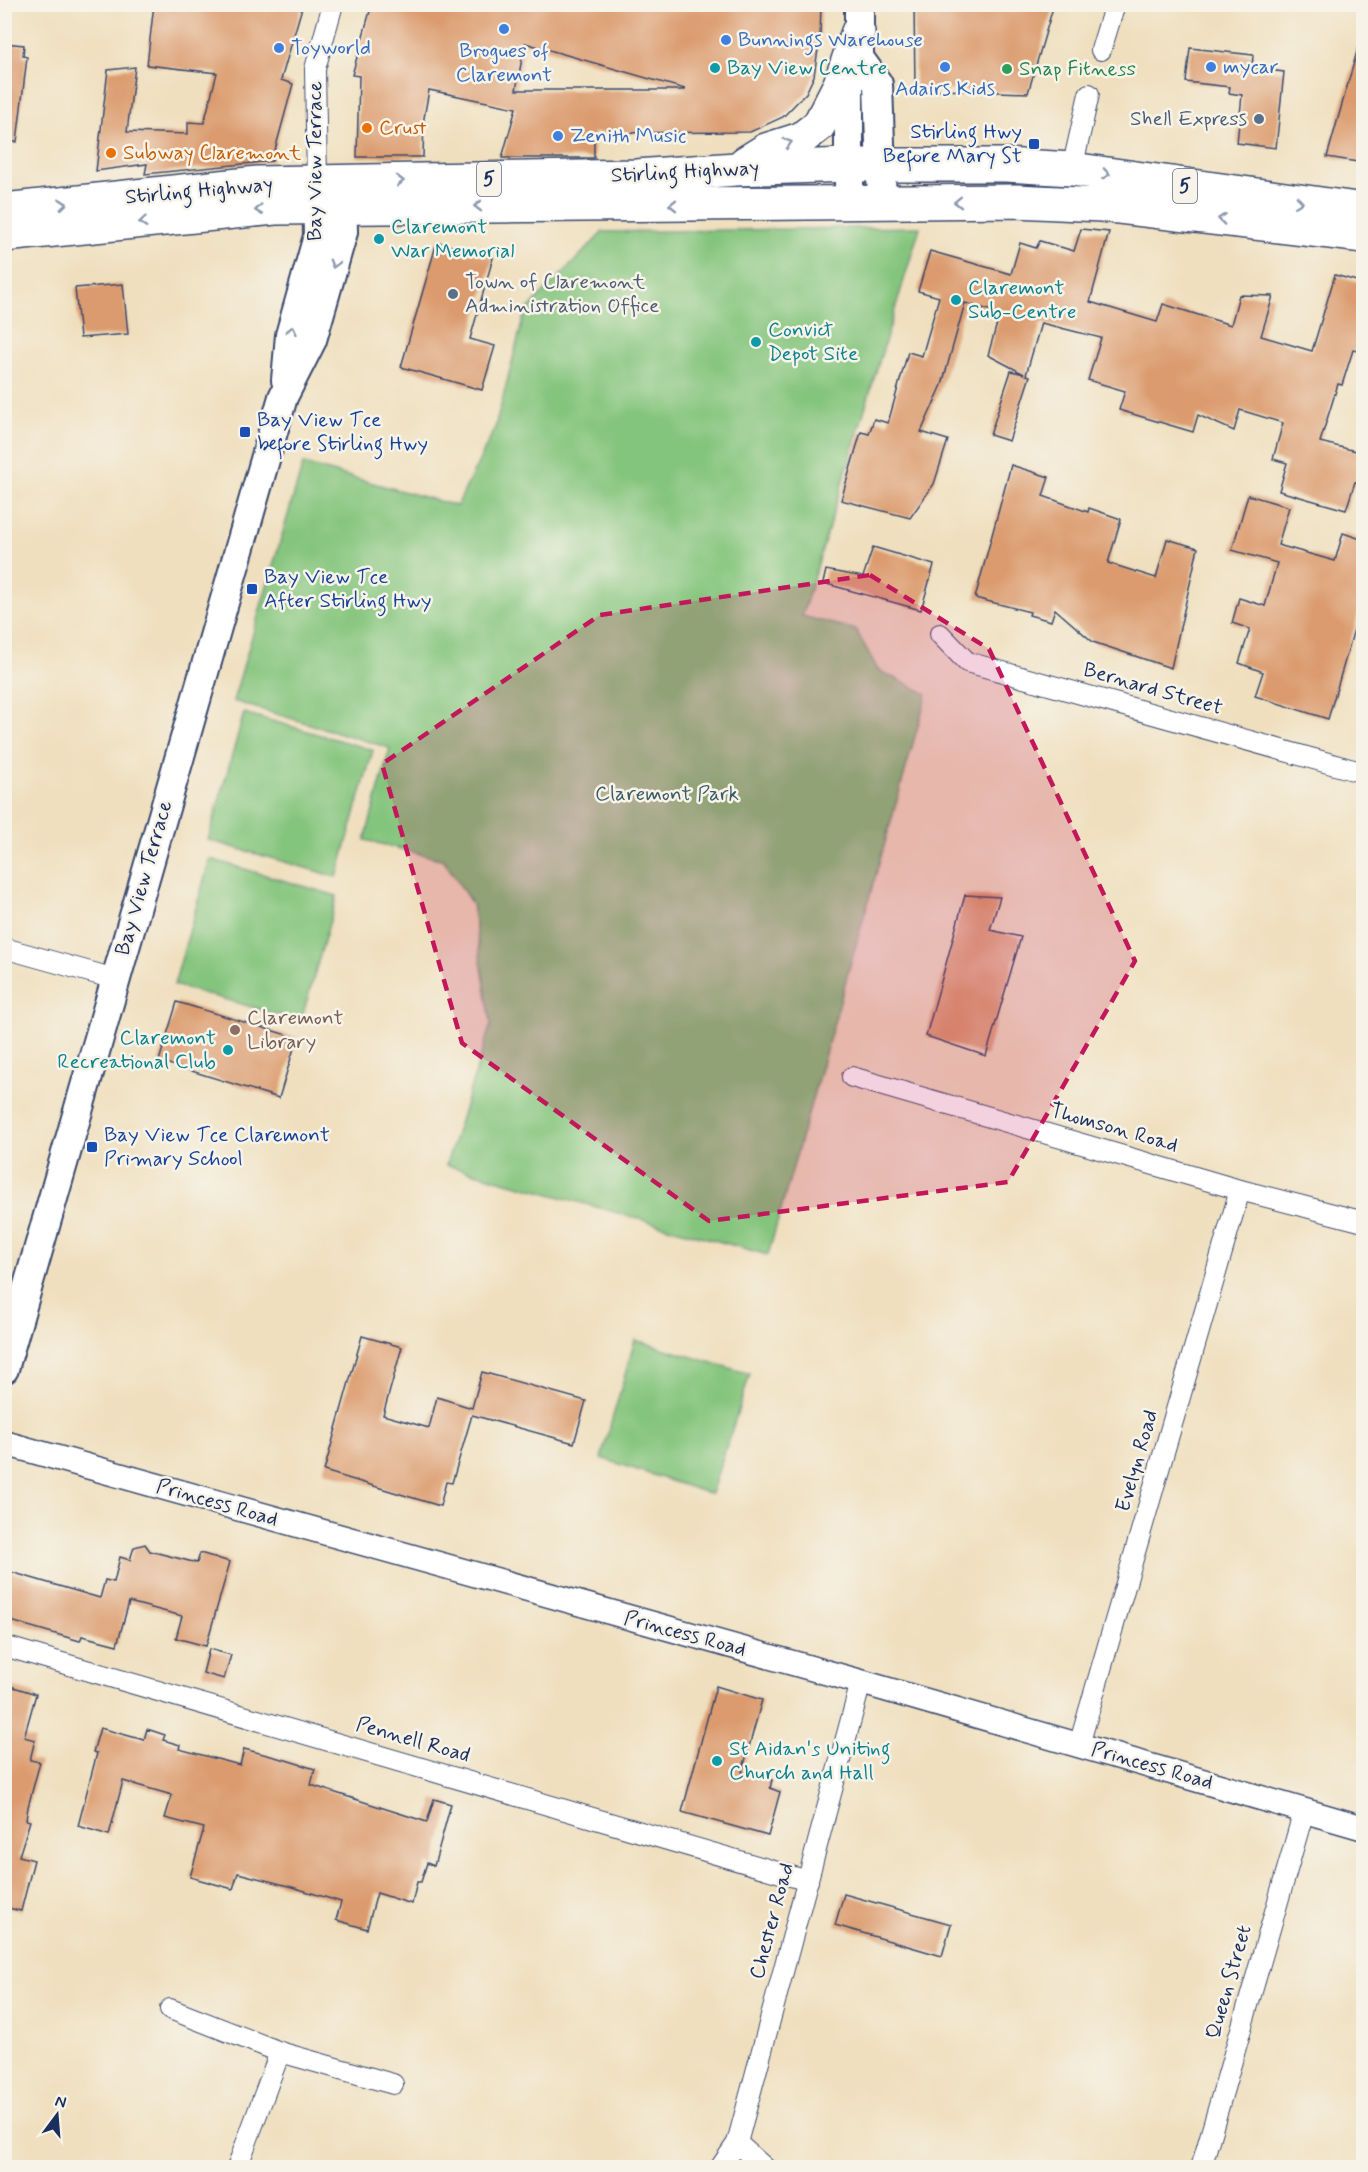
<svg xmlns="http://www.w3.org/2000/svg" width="1368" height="2172" viewBox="0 0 1368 2172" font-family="Mynerve,sans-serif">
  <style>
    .green { fill: #84c57d; stroke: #507a6e; stroke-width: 1.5 }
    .building { fill: #db9b6e; fill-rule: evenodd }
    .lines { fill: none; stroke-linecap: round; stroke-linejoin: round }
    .minor-casing { stroke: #3b496c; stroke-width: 22 }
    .tertiary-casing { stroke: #3b496c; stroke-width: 27 }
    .secondary-casing { stroke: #3b496c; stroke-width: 32 }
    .trunk-casing { stroke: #3b496c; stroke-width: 36 }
    .minor { stroke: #fff; stroke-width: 20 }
    .tertiary { stroke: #fff; stroke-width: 24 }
    .secondary { stroke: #fff; stroke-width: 28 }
    .trunk { stroke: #fff; stroke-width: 33 }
    .oneway { stroke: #8d97ae }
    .marked { fill: #c2185b; fill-opacity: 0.2; stroke: #c2185b; stroke-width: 4.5; stroke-dasharray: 12 8; stroke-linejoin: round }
    .shop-dot { fill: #3f7fe0; stroke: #f7f3e8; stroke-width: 2 }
    .culture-dot { fill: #0f9aa8; stroke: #f7f3e8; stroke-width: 2 }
    .leisure-dot { fill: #2e9e5b; stroke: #f7f3e8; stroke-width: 2 }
    .service-dot { fill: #5c6f8a; stroke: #f7f3e8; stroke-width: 2 }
    .food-dot { fill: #e8710a; stroke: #f7f3e8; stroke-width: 2 }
    .transit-dot { fill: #1a4fb4; stroke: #f7f3e8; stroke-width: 2 }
    .education-dot { fill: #8d6e63; stroke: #f7f3e8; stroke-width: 2 }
    .labels { text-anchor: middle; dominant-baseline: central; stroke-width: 5; stroke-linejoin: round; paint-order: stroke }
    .shield { fill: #f7f3e8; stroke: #5d6a87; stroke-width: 1.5 }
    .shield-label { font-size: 20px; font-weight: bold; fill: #1b2f5e }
    .shop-label { font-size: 21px; fill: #366cbe; stroke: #f7f3e8; text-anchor: start }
    .culture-label { font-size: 21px; fill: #0d838f; stroke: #f7f3e8; text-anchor: start }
    .leisure-label { font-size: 21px; fill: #27864d; stroke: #f7f3e8; text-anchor: start }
    .service-label { font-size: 21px; fill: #4e5e75; stroke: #f7f3e8; text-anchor: end }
    .food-label { font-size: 21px; fill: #c56008; stroke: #f7f3e8; text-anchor: start }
    .transit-label { font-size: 21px; fill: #164399; stroke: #f7f3e8; text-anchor: start }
    .street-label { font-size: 21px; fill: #1b2f5e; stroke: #f7f3e8 }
    .park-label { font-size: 21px; fill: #3a5c67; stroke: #f7f3e8 }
    .education-label { font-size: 21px; fill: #785e54; stroke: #f7f3e8; text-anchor: start }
  </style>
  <rect width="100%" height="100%" fill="#f7f3e8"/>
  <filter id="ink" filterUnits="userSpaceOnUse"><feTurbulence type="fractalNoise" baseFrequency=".0167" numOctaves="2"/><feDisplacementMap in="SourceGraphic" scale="12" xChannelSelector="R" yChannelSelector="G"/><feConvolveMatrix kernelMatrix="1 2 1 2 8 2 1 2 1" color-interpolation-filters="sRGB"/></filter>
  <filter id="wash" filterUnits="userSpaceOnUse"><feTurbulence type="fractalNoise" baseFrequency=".008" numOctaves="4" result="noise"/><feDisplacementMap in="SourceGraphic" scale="24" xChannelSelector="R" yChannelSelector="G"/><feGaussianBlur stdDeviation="1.35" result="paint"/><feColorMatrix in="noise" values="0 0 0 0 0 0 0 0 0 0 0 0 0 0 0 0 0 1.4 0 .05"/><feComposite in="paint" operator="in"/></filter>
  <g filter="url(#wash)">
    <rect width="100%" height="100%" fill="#efdfbe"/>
    <!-- green -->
    <g class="green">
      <polygon points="920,227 802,616 856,630 878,670 927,694 768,1255 446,1165 491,1024 472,904 444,860 365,840 390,748 233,701 303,464 457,506 495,428 525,312 603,232"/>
      <polygon points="244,713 373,750 337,877 208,840"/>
      <polygon points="210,859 337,896 301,1021 174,985"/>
      <polygon points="635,1340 750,1374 711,1494 601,1458"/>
    </g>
    <g id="blocks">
      <!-- building -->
      <g class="building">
        <polygon points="154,4 303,4 281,80 293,84 272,161 145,174 147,164 96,171 108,70 135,67 127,132 188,134 188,122 204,123 217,73 147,65"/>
        <path d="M372,4H821L820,36L814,76L806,93L783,117L750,132L594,133V158H502L516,108L429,90L424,118L423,157H357L359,76L352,75ZM525,43L685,89V90H516Z"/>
        <polygon points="914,4 1054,4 1028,93 915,89"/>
        <polygon points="4,43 24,45 23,56 27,57 17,142 4,141"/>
        <polygon points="1190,48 1253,55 1252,68 1284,72 1276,148 1237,143 1242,95 1229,93 1230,87 1186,82"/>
        <polygon points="1358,48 1364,49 1364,163 1327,157"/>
        <polygon points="1081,229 1109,232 1090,302 1157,322 1163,304 1231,325 1239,295 1273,296 1261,336 1312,351 1335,275 1364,283 1364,352 1353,350 1342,385 1338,384 1320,442 1364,453 1364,484 1355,482 1346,510 1279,491 1287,463 1273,459 1283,423 1240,410 1234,431 1198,415 1193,432 1119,410 1125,391 1088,380 1101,338 1041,323 1026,375 1030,376 1009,441 990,435 1011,371 1024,374 988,355 1000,313 965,303 942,385 921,432 948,440 934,484 910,518 841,500 861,432 869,434 874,419 888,423 908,352 922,356 939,297 918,291 930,251 1011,274 1020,243 1036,248 1040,241 1074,251"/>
        <polygon points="437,242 493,258 470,339 495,346 482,390 401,367"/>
        <polygon points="123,284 128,334 80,338 75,288"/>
        <polygon points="1011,465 1049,477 1043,496 1088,512 1089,508 1121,519 1108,563 1156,578 1167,539 1198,548 1171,668 1093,642 1055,609 1051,621 1029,615 1030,612 975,598"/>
        <polygon points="1248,495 1289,507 1278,545 1335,561 1343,533 1364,540 1364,595 1328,719 1255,696 1263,672 1239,663 1250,629 1232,623 1239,598 1265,606 1277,563 1232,550"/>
        <polygon points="873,547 934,565 921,610 823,583 826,570 863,577"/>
        <polygon points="965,895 1000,897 990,930 1021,937 986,1056 926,1036"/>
        <polygon points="177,1002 297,1038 279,1098 159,1061"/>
        <polygon points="362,1336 402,1347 383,1415 429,1428 437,1397 472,1408 482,1372 586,1401 574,1443 472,1415 452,1483 446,1482 440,1506 324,1471"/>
        <polygon points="145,1544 150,1551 197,1563 200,1553 230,1562 206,1646 176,1638 182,1616 129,1602 117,1645 82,1636 80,1641 4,1619 4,1570 100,1598 105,1580 114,1582 120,1557 130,1560 134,1547"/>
        <polygon points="209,1649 231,1655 224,1679 203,1673"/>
        <polygon points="4,1684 36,1694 24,1737 35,1740 30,1760 40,1762 28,1807 26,1820 30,1821 19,1856 34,1860 21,1911 4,1907"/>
        <polygon points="716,1686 762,1700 742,1772 772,1780 770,1788 780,1792 768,1836 682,1812"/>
        <polygon points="100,1728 144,1740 147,1729 165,1735 163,1740 180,1745 179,1749 240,1765 244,1749 286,1760 315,1769 311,1785 427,1822 434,1799 451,1804 434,1866 427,1863 421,1882 417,1882 412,1904 377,1893 367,1929 336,1920 341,1902 292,1887 238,1873 233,1889 190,1877 204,1828 165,1818 172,1795 123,1781 109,1835 78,1826 97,1753 93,1752"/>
        <polygon points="844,1894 951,1924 942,1956 835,1925"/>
      </g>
    </g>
  </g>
  <g filter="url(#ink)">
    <use href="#blocks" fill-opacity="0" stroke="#3b496c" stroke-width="1.5"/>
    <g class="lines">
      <defs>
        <g id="minor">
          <polyline points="1101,50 1115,4"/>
          <polyline points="1072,169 1089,94"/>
          <polyline points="317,182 315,69 333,4"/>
          <polyline points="940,634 967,662 1364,773"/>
          <polyline points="4,948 115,979"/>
          <polyline points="852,1077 1240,1190 1364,1222"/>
          <polyline points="4,1646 808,1881"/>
          <polyline points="1079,1745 1240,1190"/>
          <polyline points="170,2009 280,2052 393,2084"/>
          <polyline points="737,2143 765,2168"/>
          <polyline points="237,2168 280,2052"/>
          <polyline points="720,2168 737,2143 861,1682"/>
          <polyline points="1201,2168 1304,1811"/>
        </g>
        <polyline id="tertiary" points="4,1443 861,1682 1364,1828"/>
        <g id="secondary">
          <polyline points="859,58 878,84 882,203"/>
          <polyline points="849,203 849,85 859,58 859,4"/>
          <polyline points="286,380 290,335 318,236 317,187"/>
          <polyline points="4,1369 283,397 312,340 343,232 342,186"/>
        </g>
        <g id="trunk">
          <polyline points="745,163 766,150 801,139 819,125 840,84 858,32"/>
          <polyline points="4,210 258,183 636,176 736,169 848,165 1006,165 1072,169 1364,210"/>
          <polyline points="4,235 275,208 1016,201 1102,205 1364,236"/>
        </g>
      </defs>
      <!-- minor casing -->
      <use href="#minor" class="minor-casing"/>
      <!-- tertiary casing -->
      <use href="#tertiary" class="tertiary-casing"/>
      <!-- secondary casing -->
      <use href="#secondary" class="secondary-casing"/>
      <!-- trunk casing -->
      <use href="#trunk" class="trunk-casing"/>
      <!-- minor -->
      <use href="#minor" class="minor"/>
      <!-- tertiary -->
      <use href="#tertiary" class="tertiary"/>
      <!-- secondary -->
      <use href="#secondary" class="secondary"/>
      <!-- trunk -->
      <use href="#trunk" class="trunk"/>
    </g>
    <!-- one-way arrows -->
    <defs><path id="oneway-chevron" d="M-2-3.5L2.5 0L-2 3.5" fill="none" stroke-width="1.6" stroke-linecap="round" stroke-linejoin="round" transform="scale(1.5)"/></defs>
    <g class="oneway">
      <use href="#oneway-chevron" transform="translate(788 143) rotate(-17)"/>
      <use href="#oneway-chevron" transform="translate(1106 174) rotate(8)"/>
      <use href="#oneway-chevron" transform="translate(400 181) rotate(-1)"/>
      <use href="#oneway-chevron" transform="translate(958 202) rotate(179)"/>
      <use href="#oneway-chevron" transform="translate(1299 202) rotate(8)"/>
      <use href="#oneway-chevron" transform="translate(63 204) rotate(-6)"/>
      <use href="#oneway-chevron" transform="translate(673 205) rotate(180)"/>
      <use href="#oneway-chevron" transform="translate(478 206) rotate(180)"/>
      <use href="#oneway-chevron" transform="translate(259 210) rotate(173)"/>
      <use href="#oneway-chevron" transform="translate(1222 219) rotate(-173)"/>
      <use href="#oneway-chevron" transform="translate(143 222) rotate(175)"/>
      <use href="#oneway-chevron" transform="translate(334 264) rotate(106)"/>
      <use href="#oneway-chevron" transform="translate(292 330) rotate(-77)"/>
    </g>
  </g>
  <!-- marked area -->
  <path class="marked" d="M870,575L989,649L1135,961L1008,1182L709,1221L462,1043L382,764L600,615Z"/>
  <!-- markers -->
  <g class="shop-dot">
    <circle cx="504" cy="29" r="6"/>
    <circle cx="726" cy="40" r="6"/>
    <circle cx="279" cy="48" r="6"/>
    <circle cx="945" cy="67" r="6"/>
    <circle cx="1211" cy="67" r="6"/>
    <circle cx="558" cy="136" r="6"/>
  </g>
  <g class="culture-dot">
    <circle cx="715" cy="68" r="6"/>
    <circle cx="379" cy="239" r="6"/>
    <circle cx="956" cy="300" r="6"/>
    <circle cx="756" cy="342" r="6"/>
    <circle cx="228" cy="1050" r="6"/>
    <circle cx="717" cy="1761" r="6"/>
  </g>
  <circle class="leisure-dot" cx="1007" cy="69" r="6"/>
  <g class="service-dot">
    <circle cx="1259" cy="119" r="6"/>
    <circle cx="453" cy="294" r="6"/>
  </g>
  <g class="food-dot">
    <circle cx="367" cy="128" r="6"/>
    <circle cx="111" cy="153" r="6"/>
  </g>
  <g class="transit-dot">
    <rect x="1028" y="138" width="12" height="12" rx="3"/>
    <rect x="239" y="426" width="12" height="12" rx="3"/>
    <rect x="246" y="583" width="12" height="12" rx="3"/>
    <rect x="86" y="1141" width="12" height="12" rx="3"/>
  </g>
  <circle class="education-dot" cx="235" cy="1030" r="6"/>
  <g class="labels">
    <!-- shield labels -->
    <g class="shield">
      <rect x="477" y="162" width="24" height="34" rx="4.5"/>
      <rect x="1173" y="169" width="24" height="34" rx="4.5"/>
    </g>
    <g class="shield-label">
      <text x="489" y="179">5</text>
      <text x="1185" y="186">5</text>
    </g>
    <!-- shop labels -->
    <g class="shop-label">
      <text x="738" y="40">Bunnings Warehouse</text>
      <text x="291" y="48">Toyworld</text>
      <text x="504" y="51" text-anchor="middle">Brogues of<tspan x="504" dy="24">Claremont</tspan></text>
      <text x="1223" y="67">mycar</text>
      <text x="945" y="89" text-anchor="middle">Adairs Kids</text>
      <text x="570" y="136">Zenith Music</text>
    </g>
    <!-- culture labels -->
    <g class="culture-label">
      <text x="727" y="68">Bay View Centre</text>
      <text x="391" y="227">Claremont<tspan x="391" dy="24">War Memorial</tspan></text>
      <text x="968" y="288">Claremont<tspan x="968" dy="24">Sub-Centre</tspan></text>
      <text x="768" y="330">Convict<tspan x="768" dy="24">Depot Site</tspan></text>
      <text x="216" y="1038" text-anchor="end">Claremont<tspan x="216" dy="24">Recreational Club</tspan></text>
      <text x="729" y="1749">St Aidan's Uniting<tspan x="729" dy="24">Church and Hall</tspan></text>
    </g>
    <!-- leisure labels -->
    <g class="leisure-label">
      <text x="1019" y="69">Snap Fitness</text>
    </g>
    <!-- service labels -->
    <g class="service-label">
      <text x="1247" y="119">Shell Express</text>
      <text x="465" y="282" text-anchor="start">Town of Claremont<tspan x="465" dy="24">Administration Office</tspan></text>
    </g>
    <!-- food labels -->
    <g class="food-label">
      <text x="379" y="128">Crust</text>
      <text x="123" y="153">Subway Claremont</text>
    </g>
    <!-- transit labels -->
    <g class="transit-label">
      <text x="1022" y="132" text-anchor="end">Stirling Hwy<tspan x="1022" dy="24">Before Mary St</tspan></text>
      <text x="257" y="420">Bay View Tce<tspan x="257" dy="24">before Stirling Hwy</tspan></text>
      <text x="264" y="577">Bay View Tce<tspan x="264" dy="24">After Stirling Hwy</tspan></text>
      <text x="104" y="1135">Bay View Tce Claremont<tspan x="104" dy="24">Primary School</tspan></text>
    </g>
    <!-- street labels -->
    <g class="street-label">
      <text transform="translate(315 161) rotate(-90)">Bay View Terrace</text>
      <text transform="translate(685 172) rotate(-3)">Stirling Highway</text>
      <text transform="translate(199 191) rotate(-5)">Stirling Highway</text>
      <text transform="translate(1153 689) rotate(16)">Bernard Street</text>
      <text transform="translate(144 878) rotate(-74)">Bay View Terrace</text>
      <text transform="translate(1114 1128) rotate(16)">Thomson Road</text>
      <text transform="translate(1137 1461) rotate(-74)">Evelyn Road</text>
      <text transform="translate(217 1503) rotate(16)">Princess Road</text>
      <text transform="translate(685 1634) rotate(15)">Princess Road</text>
      <text transform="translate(413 1740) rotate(16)">Pennell Road</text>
      <text transform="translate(1152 1766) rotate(16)">Princess Road</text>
      <text transform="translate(772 1921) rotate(-75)">Chester Road</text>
      <text transform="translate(1229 1982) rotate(-74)">Queen Street</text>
    </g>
    <!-- park labels -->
    <g class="park-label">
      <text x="667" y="794">Claremont Park</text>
    </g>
    <!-- education labels -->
    <g class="education-label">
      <text x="247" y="1018">Claremont<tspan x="247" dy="24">Library</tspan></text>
    </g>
  </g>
  <!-- margin -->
  <rect width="1368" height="2172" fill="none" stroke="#f7f3e8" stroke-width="24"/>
  <!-- north arrow -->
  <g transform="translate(57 2115) rotate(16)" stroke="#f7f3e8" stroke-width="4.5" paint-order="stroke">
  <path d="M0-4.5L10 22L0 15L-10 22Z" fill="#1b2f5e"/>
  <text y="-9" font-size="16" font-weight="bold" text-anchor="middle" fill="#1b2f5e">N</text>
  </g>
</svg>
